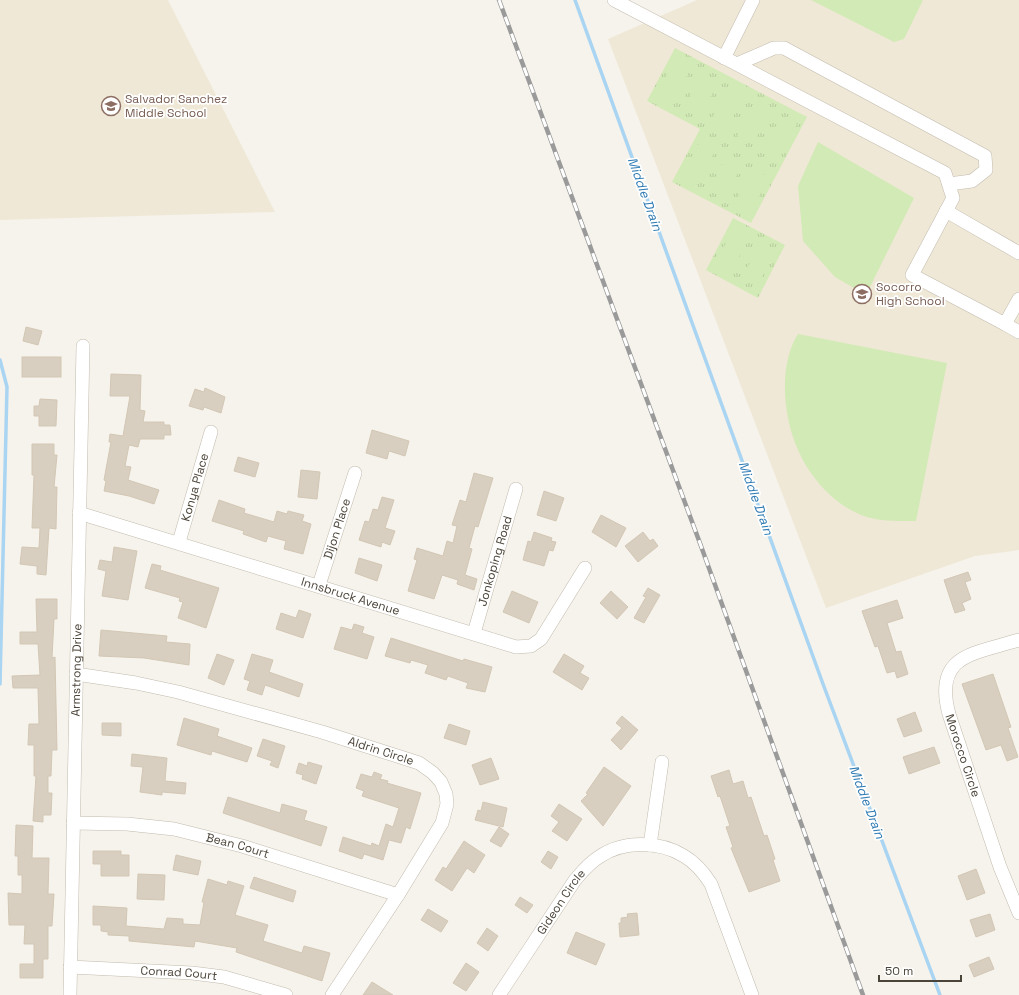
<svg xmlns="http://www.w3.org/2000/svg" width="1019" height="995" viewBox="0 0 1019 995" font-family="'Space Grotesk',sans-serif">
  <style>
    .education { fill: #efe8d6 }
    .park { fill: url(#park-tufts) }
    .pitch { fill: #d2eab5 }
    .lines { fill: none; stroke-linecap: round; stroke-linejoin: round }
    .stream { stroke: #a9d4f2; stroke-width: 3.5 }
    .building { fill: #d8cfc1; stroke: #d3c7b4 }
    .minor-casing { stroke: #c2bbae; stroke-width: 14 }
    .minor { stroke: #fff; stroke-width: 13 }
    .rail-casing { stroke: #9a9a9a; stroke-width: 4.5 }
    .rail { stroke: #fff; stroke-width: 3; stroke-dasharray: 9; stroke-linecap: butt }
    .labels { text-anchor: middle; dominant-baseline: central; stroke-width: 3.5; stroke-linejoin: round; paint-order: stroke }
    .education-label { font-size: 12px; fill: #785e54; stroke: #fff; text-anchor: start }
    .street-label { font-size: 12px; fill: #4b4439; stroke: #fff }
    .water-label { font-size: 13px; font-style: italic; fill: #2e7ab2; stroke: #fff }
  </style>
  <defs>
    <pattern id="park-tufts" width="24" height="20" patternUnits="userSpaceOnUse"><rect width="24" height="20" fill="#d2eab5"/><path d="M3 7l-1-3M5 7V3M7 7l1-3M15 17l-1-3M17 17v-4M19 17l1-3" fill="none" stroke="#b6ca9c"/></pattern>
  </defs>
  <rect width="100%" height="100%" fill="#f6f3ec"/>
  <!-- education -->
  <g class="education">
    <polygon points="0,0 168,0 275,212 0,220"/>
    <polygon points="697,0 1019,0 1019,550 975,556 826,608 608,39"/>
  </g>
  <!-- park -->
  <g class="park">
    <polygon points="675,48 807,117 751,223 672,182 700,129 647,101"/>
    <polygon points="733,218 785,245 758,298 706,270"/>
  </g>
  <!-- pitch -->
  <g class="pitch">
    <polygon points="811,0 923,0 904,39 894,42"/>
    <polygon points="675,60 691,68 673,103 657,94"/>
    <polygon points="702,74 718,82 700,117 684,108"/>
    <polygon points="728,88 744,96 726,130 710,122"/>
    <polygon points="755,102 771,110 753,144 737,136"/>
    <polygon points="781,116 797,124 779,158 763,150"/>
    <polygon points="700,141 716,149 698,184 682,175"/>
    <polygon points="818,142 914,198 866,295 835,277 803,241 798,186"/>
    <polygon points="727,155 743,163 725,198 709,189"/>
    <polygon points="753,169 769,177 751,212 735,203"/>
    <polygon points="733,230 749,238 731,272 715,264"/>
    <polygon points="760,243 776,252 757,286 742,278"/>
    <path d="M798,334L947,363L916,521C897,521 877,522 859,514C833,503 810,477 799,452C783,419 778,365 798,334Z"/>
  </g>
  <g class="lines">
    <!-- stream -->
    <g class="stream">
      <polyline points="575,0 823,684 940,995"/>
      <polyline points="0,360 7,387 0,684"/>
    </g>
  </g>
  <!-- building -->
  <g class="building">
    <polygon points="26,327 42,331 38,345 23,341"/>
    <rect x="22" y="357" width="39" height="20"/>
    <polygon points="111,374 141,375 140,410 145,411 143,422 164,422 164,425 170,425 171,435 164,435 164,439 140,439 138,447 129,445 125,466 131,467 128,480 159,490 154,504 129,496 104,491 106,481 104,480 111,442 109,442 110,434 123,436 130,396 110,396"/>
    <polygon points="205,388 225,397 221,413 204,407 203,410 189,406 195,389 204,392"/>
    <polygon points="40,399 57,400 56,426 39,426 39,416 34,416 34,406 39,406"/>
    <polygon points="372,430 409,441 405,456 389,451 387,459 366,453"/>
    <polygon points="32,444 54,444 54,455 57,455 54,487 57,487 56,529 49,528 46,575 37,574 37,566 20,564 22,547 39,548 40,528 32,528 34,475 32,475"/>
    <polygon points="238,457 259,463 255,477 234,471"/>
    <polygon points="301,470 320,472 317,499 298,497"/>
    <polygon points="474,473 493,478 478,527 475,526 469,548 472,549 465,575 477,579 474,590 457,584 458,580 442,575 434,599 408,591 417,560 414,559 417,548 443,556 447,541 453,543 457,526 452,525 460,500 466,502"/>
    <polygon points="544,491 564,498 556,521 537,515"/>
    <polygon points="382,497 394,500 385,528 395,531 390,545 382,542 381,547 359,540 365,521 369,522 373,509 378,510"/>
    <polygon points="219,500 245,509 244,513 274,522 277,511 287,514 288,511 304,515 302,521 311,524 303,554 284,549 286,541 268,536 266,542 243,534 244,531 212,521"/>
    <polygon points="601,515 626,528 616,547 592,532"/>
    <polygon points="534,532 552,538 551,541 556,542 553,551 549,550 544,566 523,560 528,541 531,542"/>
    <polygon points="643,532 650,541 653,539 658,546 638,562 625,546"/>
    <polygon points="114,547 137,551 128,600 102,596 106,571 98,569 100,560 112,562"/>
    <polygon points="359,558 382,565 377,581 355,573"/>
    <polygon points="152,564 161,566 160,570 219,588 206,628 178,618 183,602 179,601 180,598 145,588"/>
    <polygon points="968,572 971,580 965,582 971,599 962,603 965,610 955,613 944,580"/>
    <polygon points="648,588 660,595 644,623 634,618 646,597 643,596"/>
    <polygon points="512,591 538,602 529,623 503,612"/>
    <polygon points="611,591 628,607 617,619 600,603"/>
    <polygon points="36,599 57,599 57,619 54,619 52,658 55,657 57,750 52,750 51,776 48,776 48,793 52,793 51,815 43,815 43,822 33,821 36,776 34,776 34,745 28,745 29,724 39,724 38,688 13,688 12,676 40,675 38,644 20,644 20,632 37,632"/>
    <polygon points="897,600 903,618 887,623 896,652 901,651 908,674 897,678 895,671 887,673 878,646 875,647 862,611"/>
    <polygon points="299,610 311,614 303,638 276,629 281,613 296,618"/>
    <polygon points="354,624 364,627 362,633 374,637 367,659 334,649 341,627 352,630"/>
    <polygon points="101,630 167,636 166,642 190,644 189,665 144,658 99,656"/>
    <polygon points="391,638 463,661 464,659 492,667 485,692 466,688 468,683 448,676 446,680 425,673 428,665 411,660 410,663 385,656"/>
    <polygon points="217,654 234,660 224,685 208,678"/>
    <polygon points="252,654 273,660 269,672 303,684 299,697 265,685 262,695 247,690 250,681 244,679"/>
    <polygon points="564,654 584,666 580,673 589,678 582,690 553,672"/>
    <polygon points="993,674 1011,727 1008,728 1018,757 1007,761 1001,745 986,750 962,684"/>
    <polygon points="915,712 922,731 904,737 897,719"/>
    <polygon points="622,716 638,730 621,750 611,740 622,728 616,723"/>
    <polygon points="184,718 219,729 217,736 252,748 247,762 212,751 211,755 177,745"/>
    <polygon points="102,723 121,723 121,736 102,735"/>
    <polygon points="449,724 470,731 466,745 444,738"/>
    <polygon points="263,739 285,746 278,768 270,765 272,761 257,756"/>
    <polygon points="934,747 940,763 909,774 903,757"/>
    <polygon points="132,754 167,758 165,781 186,783 185,794 162,792 162,795 140,792 143,767 131,766"/>
    <polygon points="491,758 499,779 480,785 472,765"/>
    <polygon points="308,762 322,766 316,784 302,779 303,775 296,773 299,763 307,766"/>
    <polygon points="604,767 631,786 603,826 581,801 588,794 586,793"/>
    <polygon points="729,770 733,784 743,781 748,798 751,797 764,836 767,835 775,859 773,860 780,881 749,892 731,848 733,847 726,827 730,826 720,796 718,797 711,776"/>
    <polygon points="374,772 382,775 380,779 388,781 387,783 421,793 410,829 406,827 401,843 389,840 383,860 364,854 362,859 339,851 343,837 371,846 372,843 379,846 386,824 393,827 399,808 362,796 364,791 356,788 361,774 372,777"/>
    <polygon points="228,797 280,813 282,804 307,811 304,820 327,827 321,846 223,813"/>
    <polygon points="483,802 507,808 503,827 475,820 478,810 481,811"/>
    <polygon points="559,804 582,819 567,841 552,831 559,822 551,816"/>
    <polygon points="16,825 33,826 32,858 49,858 48,894 54,894 52,926 48,926 48,959 43,959 43,978 20,978 20,964 34,964 34,944 24,944 25,925 9,925 8,893 22,894 22,875 18,875 18,856 15,856"/>
    <polygon points="499,827 509,834 501,847 490,841"/>
    <polygon points="464,841 485,855 474,873 467,868 452,891 435,880 443,867 446,869"/>
    <polygon points="93,851 121,851 121,855 129,855 129,876 101,876 101,864 93,864"/>
    <polygon points="548,851 558,857 551,869 541,862"/>
    <polygon points="176,855 201,861 198,875 173,870"/>
    <polygon points="976,869 985,893 967,900 958,876"/>
    <polygon points="138,874 165,875 164,900 137,899"/>
    <polygon points="254,877 296,891 293,902 250,888"/>
    <polygon points="208,879 227,885 228,881 244,886 235,915 268,925 263,941 302,953 304,946 330,953 322,981 236,952 237,948 195,941 194,947 129,941 129,936 108,935 108,932 101,931 101,925 93,925 93,906 127,908 126,926 164,929 167,918 183,919 183,924 200,925 204,902 202,902"/>
    <polygon points="520,897 533,905 527,913 515,905"/>
    <polygon points="428,909 448,921 441,932 421,920"/>
    <polygon points="637,913 639,935 620,937 619,923 621,923 621,918 628,917 627,914"/>
    <polygon points="990,914 995,930 976,937 970,920"/>
    <polygon points="487,928 498,936 488,951 477,943"/>
    <polygon points="576,932 605,944 596,965 567,953"/>
    <polygon points="989,957 994,969 974,977 969,965"/>
    <polygon points="466,963 479,972 466,991 453,983"/>
    <polygon points="372,982 393,995 363,995"/>
  </g>
  <g class="lines">
    <defs>
      <g id="minor">
        <polyline points="614,0 945,173 953,198 912,275 1005,324 1019,299"/>
        <polyline points="724,58 753,0"/>
        <polyline points="737,64 774,48 784,48 985,156 986,170 972,181 949,184"/>
        <polyline points="946,211 1019,253"/>
        <polyline points="1005,324 1019,332"/>
        <path id="s1" d="M79,513L516,647L531,646L541,639L585,568"/>
        <path id="s2" d="M179,542L211,432"/>
        <path id="s3" d="M319,585L355,473"/>
        <path id="s4" d="M474,633L516,489"/>
        <path id="s5" d="M1019,640C974,654 933,654 949,714L1000,867L1019,913"/>
        <path id="s6" d="M76,674L136,683L178,692L322,732L419,763L433,773L441,782L446,794L447,804L442,823L398,895L332,995"/>
        <path id="s7" d="M73,823L127,824L174,829L242,846L398,895"/>
        <polyline points="650,845 662,762"/>
        <path id="s8" d="M70,967L192,973L224,977L286,995"/>
        <path id="s9" d="M70,995L83,346"/>
        <path id="s10" d="M499,995L575,880C582,872 589,863 599,857C623,840 660,841 684,856C696,863 704,873 711,884L752,995"/>
      </g>
    </defs>
    <!-- minor casing -->
    <use href="#minor" class="minor-casing"/>
    <!-- minor -->
    <use href="#minor" class="minor"/>
    <defs>
      <polyline id="rail" points="499,0 701,546 863,995"/>
    </defs>
    <!-- rail casing -->
    <use href="#rail" class="rail-casing"/>
    <!-- rail -->
    <use href="#rail" class="rail"/>
  </g>
  <!-- icons -->
  <defs>
    <symbol id="school-ring" viewBox="-11 -11 22 22"><circle r="9.5" fill="#fff" stroke="#8d6e63" stroke-width="1.5"/><path d="M0-5L7-2L0 1L-7-2ZM-4 1L0 2.5L4 1V4Q0 6-4 4Z" fill="#8d6e63"/></symbol>
  </defs>
  <g fill-rule="evenodd">
    <use href="#school-ring" x="100" y="95" width="22" height="22"/>
    <use href="#school-ring" x="851" y="283" width="22" height="22"/>
  </g>
  <g class="labels">
    <!-- education labels -->
    <g class="education-label">
      <text x="125" y="99">Salvador Sanchez<tspan x="125" dy="14">Middle School</tspan></text>
      <text x="876" y="287">Socorro<tspan x="876" dy="14">High School</tspan></text>
    </g>
    <!-- street labels -->
    <g class="street-label">
      <text stroke="none"><textPath href="#s2" startOffset="57">Konya Place</textPath></text>
      <text stroke="none"><textPath href="#s3" startOffset="59">Dijon Place</textPath></text>
      <text stroke="none"><textPath href="#s4" startOffset="75">Jonkoping Road</textPath></text>
      <text stroke="none"><textPath href="#s1" startOffset="284">Innsbruck Avenue</textPath></text>
      <text stroke="none"><textPath href="#s9" startOffset="325">Armstrong Drive</textPath></text>
      <text stroke="none"><textPath href="#s6" startOffset="315">Aldrin Circle</textPath></text>
      <text stroke="none"><textPath href="#s5" startOffset="165">Morocco Circle</textPath></text>
      <text stroke="none"><textPath href="#s7" startOffset="167">Bean Court</textPath></text>
      <text stroke="none"><textPath href="#s10" startOffset="112">Gideon Circle</textPath></text>
      <text stroke="none"><textPath href="#s8" startOffset="109">Conrad Court</textPath></text>
    </g>
    <!-- water labels -->
    <g class="water-label">
      <text transform="translate(645 194) rotate(70)">Middle Drain</text>
      <text transform="translate(756 498) rotate(70)">Middle Drain</text>
      <text transform="translate(867 802) rotate(69)">Middle Drain</text>
    </g>
  </g>
  <!-- scale -->
  <path d="M879 975v6h82v-6" fill="none" stroke="#4b4439" stroke-width="2"/>
  <text x="885" y="975" font-size="12" fill="#4b4439" stroke="#ffffff" stroke-width="3" paint-order="stroke">50 m</text>
</svg>
